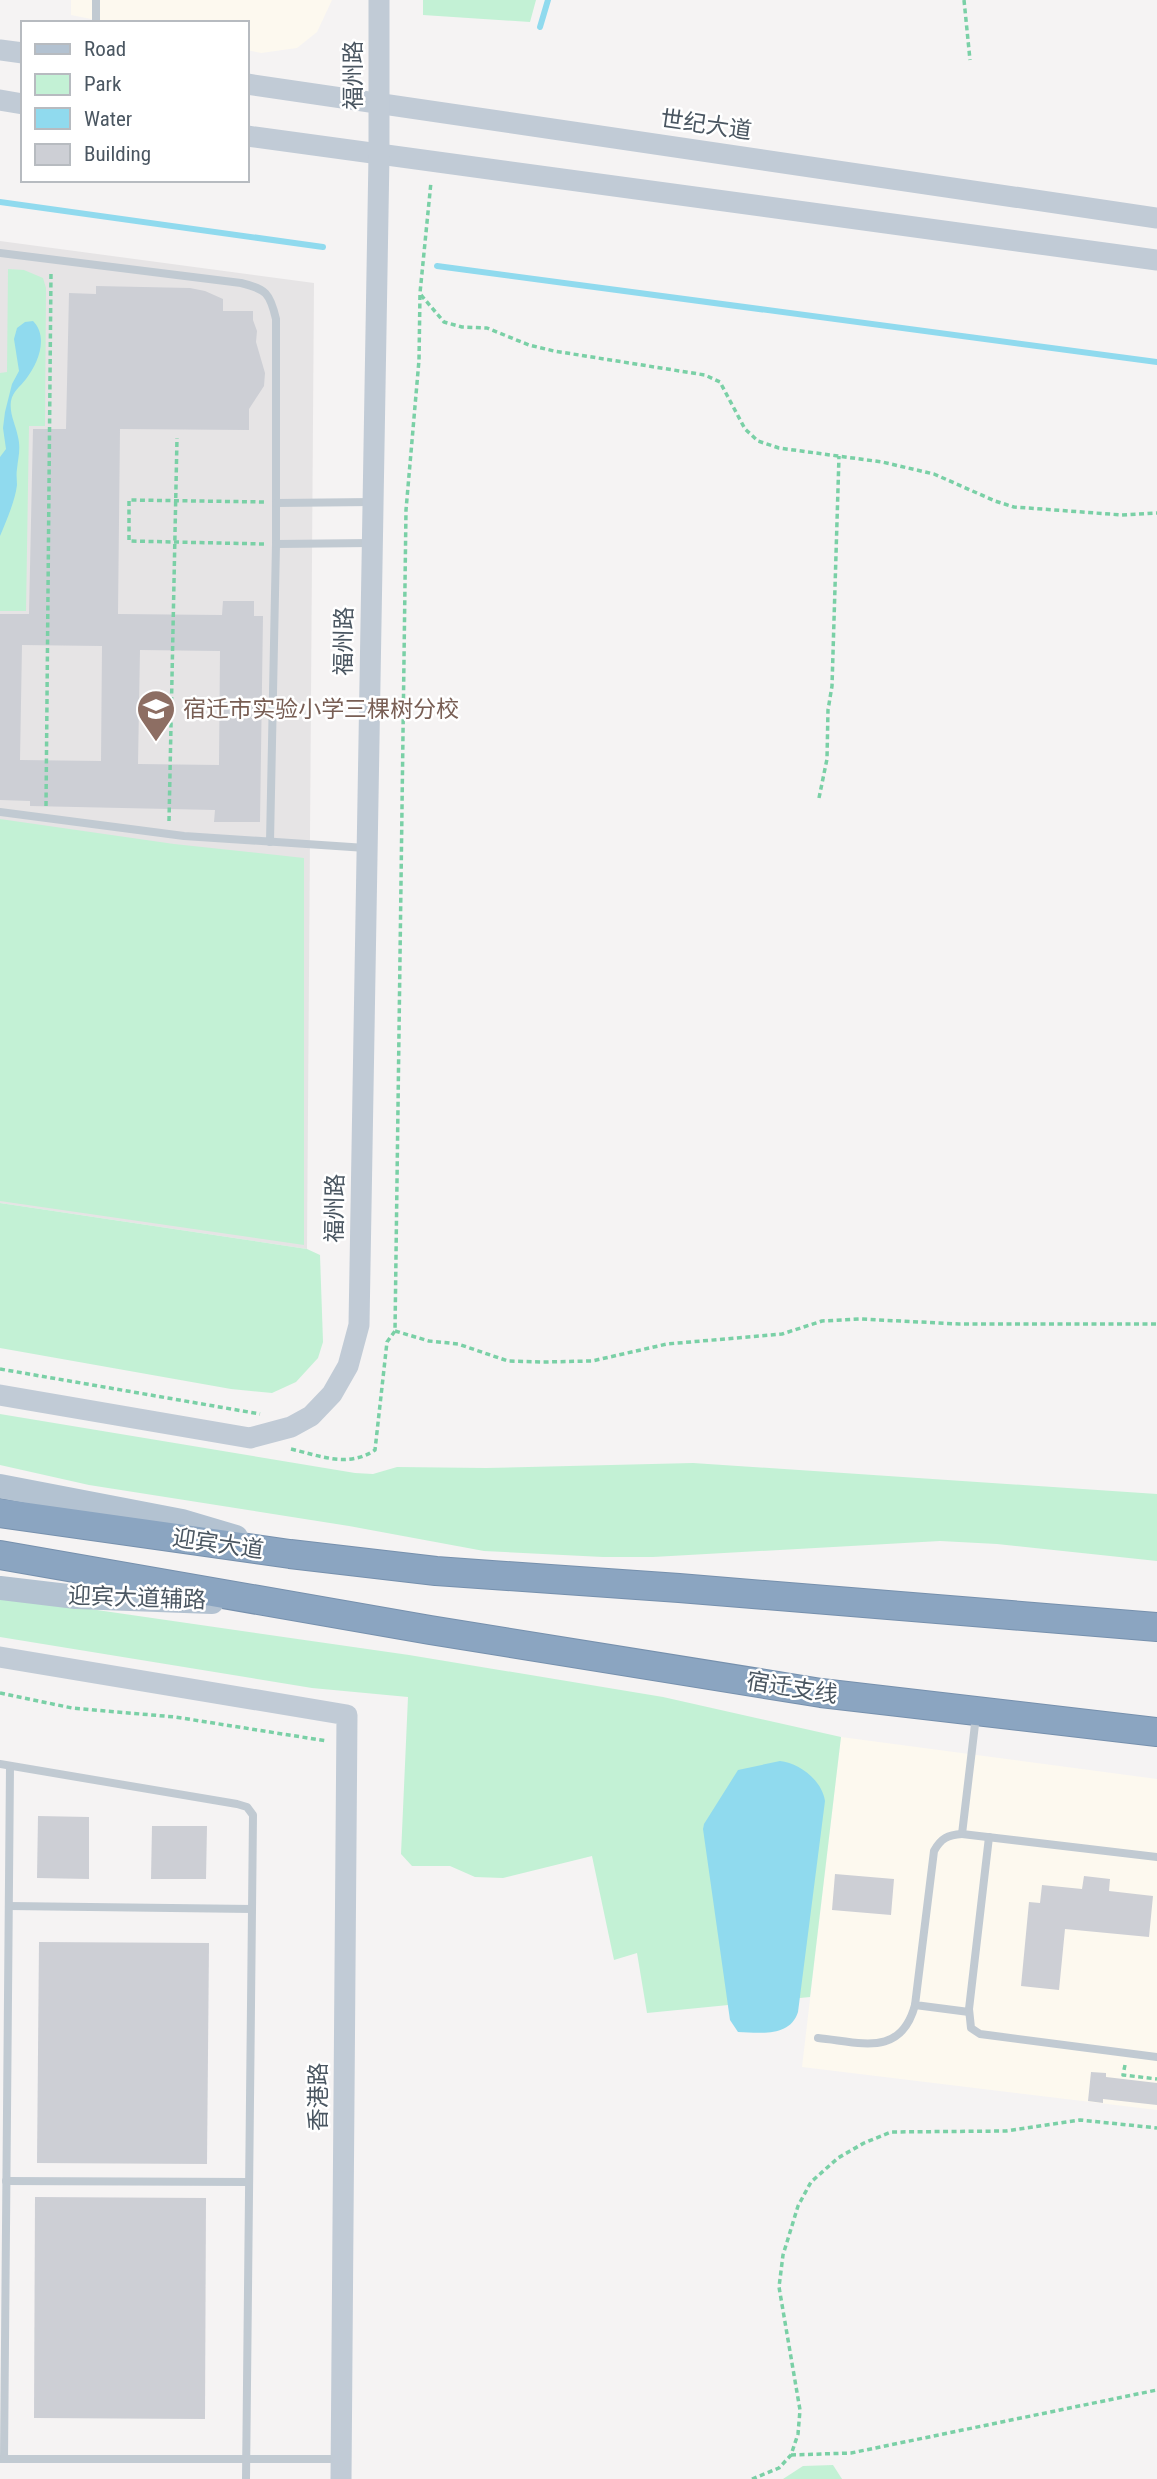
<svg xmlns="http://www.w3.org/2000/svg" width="1157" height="2479" viewBox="0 0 1157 2479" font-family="'Roboto Condensed','Noto Sans SC',sans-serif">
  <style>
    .commercial { fill: #fdf9ef }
    .education { fill: #e6e4e5 }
    .green { fill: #c3f1d5 }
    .water { fill: #90daee }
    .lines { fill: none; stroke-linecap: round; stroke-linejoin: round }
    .stream { stroke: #90daee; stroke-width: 6 }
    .building { fill: #cdcfd5; fill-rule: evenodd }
    .highway-casing { stroke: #7690ad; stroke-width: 30 }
    .path { stroke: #7ad0a6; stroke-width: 3.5; stroke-dasharray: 5 3.5; stroke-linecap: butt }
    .lane { stroke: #c1cad2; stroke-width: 8 }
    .secondary { stroke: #c1cbd6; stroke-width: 21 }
    .primary { stroke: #b3c2d1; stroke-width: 24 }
    .highway { stroke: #8ba5c1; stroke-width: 28 }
    .labels { text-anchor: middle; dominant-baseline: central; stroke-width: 5; stroke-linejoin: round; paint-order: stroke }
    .street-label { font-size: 23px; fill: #4a5661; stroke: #fff }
    .education-label { font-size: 23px; fill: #785e54; stroke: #fff; text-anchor: start }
  </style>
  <rect width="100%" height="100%" fill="#f5f3f3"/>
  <!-- commercial -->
  <g class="commercial">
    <polygon points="71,0 332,0 317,32 297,48 261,53 247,50 247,23 111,23 71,15"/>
    <polygon points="841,1737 1157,1779 1157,2110 802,2067"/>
  </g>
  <!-- education -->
  <polygon class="education" points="0,241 314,283 307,1249 0,1203"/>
  <!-- green -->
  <g class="green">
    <polygon points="423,0 536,0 530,22 423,15"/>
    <polygon points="8,269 24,270 43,278 46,288 45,426 29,426 26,611 0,611 0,373 7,372"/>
    <polygon points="0,819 174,844 304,858 304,1245 0,1201"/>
    <polygon points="0,1203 307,1249 320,1255 323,1342 318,1358 296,1382 272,1393 231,1389 0,1348"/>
    <polygon points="0,1414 355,1473 373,1474 397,1467 486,1468 693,1463 1157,1494 1157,1561 997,1544 940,1541 653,1557 603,1557 484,1551 349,1526 89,1485 0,1465"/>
    <polygon points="0,1596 409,1655 663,1697 841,1737 810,1997 647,2013 637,1953 614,1960 592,1856 503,1878 475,1877 450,1866 412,1866 401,1854 408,1697 312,1688 0,1637"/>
    <polygon points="833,2465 842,2479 783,2479 803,2466"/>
  </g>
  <!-- water -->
  <g class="water">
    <path d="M33,321C49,337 38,364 26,379C20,387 13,391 11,401C9,414 16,425 18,437C21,449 18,458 17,469C16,475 17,480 17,485C15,501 6,522 0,536V457L6,449L3,428L5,412L12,384L19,371L14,339L17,328L25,322Z"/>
    <path d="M780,1761C799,1763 822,1780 825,1801L798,2012C790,2037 761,2033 738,2032L730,2020L703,1829L704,1824L738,1770Z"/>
  </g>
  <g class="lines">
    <!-- stream -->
    <g class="stream">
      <polyline points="540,27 548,0"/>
      <polyline points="0,202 323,247"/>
      <polyline points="437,266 1157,362"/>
    </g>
  </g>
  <!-- building -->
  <g class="building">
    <path d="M96,286L190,288L205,291L223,299V311H253V320L257,331L256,342L265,373L264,386L249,409V430L120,429L118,614L222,615L223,601H254V616H263L260,822H214L215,810L30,806V801L0,800V614H29L33,429H66L69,293L96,294ZM22,645L102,646L101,761L20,760ZM140,650L220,651L219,765L138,764Z"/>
    <polygon points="38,1816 89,1817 89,1879 37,1878"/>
    <polygon points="152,1826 207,1826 206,1879 151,1879"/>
    <polygon points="835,1874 894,1879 891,1915 832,1910"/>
    <polygon points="1084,1876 1110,1879 1109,1891 1153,1896 1149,1937 1065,1929 1059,1990 1021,1986 1029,1902 1040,1903 1042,1885 1082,1889"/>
    <polygon points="39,1942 209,1943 207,2164 37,2163"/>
    <polygon points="1091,2072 1106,2073 1106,2077 1157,2083 1157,2105 1103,2099 1103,2103 1088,2101"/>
    <polygon points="35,2197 206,2198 205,2419 34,2418"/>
  </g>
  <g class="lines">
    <defs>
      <g id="highway">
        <polyline points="0,1513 290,1554 436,1571 679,1588 1157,1627"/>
        <polyline points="0,1555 430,1630 821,1693 1157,1732"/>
      </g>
    </defs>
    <!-- highway casing -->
    <use href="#highway" class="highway-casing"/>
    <!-- path -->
    <g class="path">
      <polyline points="964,0 970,60"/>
      <polyline points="421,295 444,322 462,327 487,328 529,345 554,351 705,375 720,382 745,429 758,441 779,448 882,462 934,474 995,501 1014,507 1122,515 1157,513"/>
      <polyline points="264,544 129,541 129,500 264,502"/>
      <polyline points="819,798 827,759 828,710 832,686 839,456"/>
      <polyline points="46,806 51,272"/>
      <polyline points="169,821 177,438"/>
      <polyline points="395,1331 429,1341 458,1344 508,1361 543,1362 592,1361 667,1344 782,1334 822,1321 860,1319 959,1324 1157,1324"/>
      <polyline points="0,1369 260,1414"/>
      <path d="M291,1449C321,1456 348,1468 375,1450L387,1342L395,1331L406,510L419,360L420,293L431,182"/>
      <polyline points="0,1693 72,1708 175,1717 327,1741"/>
      <polyline points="1125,2065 1123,2075 1157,2079"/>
      <polyline points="791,2455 851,2453 1157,2390"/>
      <polyline points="752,2479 779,2468 791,2455 798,2434 800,2410 779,2287 783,2255 798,2206 811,2182 838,2158 864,2143 891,2132 1006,2131 1080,2120 1157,2128"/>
    </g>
    <!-- lane -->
    <g class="lane">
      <polyline points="96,23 96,0"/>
      <path d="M0,253L241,283C266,289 270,293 276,319V544L270,842"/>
      <polyline points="276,503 373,502"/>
      <polyline points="276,544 371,543"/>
      <polyline points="0,812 184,836 366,848"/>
      <polyline points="976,1716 962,1834 1157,1857"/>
      <polyline points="0,1764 237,1804 247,1807 253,1815 246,2479"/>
      <path d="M962,1834C948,1835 941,1838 934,1851L915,2005L969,2012"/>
      <polyline points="989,1837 969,2009 971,2028 980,2034 1157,2057"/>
      <polyline points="9,1906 252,1909"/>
      <path d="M818,2038C860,2042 901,2058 915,2005"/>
      <polyline points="6,2181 249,2182"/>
      <polyline points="0,2459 340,2459"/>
      <polyline points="4,2459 10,1766"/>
    </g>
    <!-- secondary -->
    <g class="secondary">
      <polyline points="0,50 23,53"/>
      <polyline points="247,84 1157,218"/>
      <polyline points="0,100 23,104"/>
      <polyline points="247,136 1157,260"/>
      <polyline points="0,1395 250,1438 291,1427 311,1416 332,1394 348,1366 359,1325 379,155 379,0"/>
      <polyline points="0,1657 347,1715 341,2479"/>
    </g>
    <!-- primary -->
    <g class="primary">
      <polyline points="0,1486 182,1521 236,1537"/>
      <polyline points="0,1588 76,1597 212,1602"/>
    </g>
    <!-- highway -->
    <use href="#highway" class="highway"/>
  </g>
  <!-- icons -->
  <defs>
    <symbol id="school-pin" viewBox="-11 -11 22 30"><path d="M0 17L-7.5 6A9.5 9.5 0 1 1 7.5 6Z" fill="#8d6e63" stroke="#fff"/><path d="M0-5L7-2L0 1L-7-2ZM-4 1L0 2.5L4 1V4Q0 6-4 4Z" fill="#fff"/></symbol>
  </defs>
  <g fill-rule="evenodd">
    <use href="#school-pin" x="134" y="687" width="44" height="60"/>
  </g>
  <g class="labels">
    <!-- street labels -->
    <g class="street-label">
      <text transform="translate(353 75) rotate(-90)">福州路</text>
      <text transform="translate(706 125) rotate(8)">世纪大道</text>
      <text transform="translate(344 641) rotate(-89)">福州路</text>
      <text transform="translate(335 1208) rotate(-89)">福州路</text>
      <text transform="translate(218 1544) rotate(8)">迎宾大道</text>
      <text transform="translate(137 1598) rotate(2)">迎宾大道辅路</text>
      <text transform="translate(792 1688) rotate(9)">宿迁支线</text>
      <text transform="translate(318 2097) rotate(-90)">香港路</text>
    </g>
    <!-- education labels -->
    <g class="education-label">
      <text x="183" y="709">宿迁市实验小学三棵树分校</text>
    </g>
  </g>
  <!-- legend -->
  <rect x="21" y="21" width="228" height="161" fill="#ffffff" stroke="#b7bbc0" stroke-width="2"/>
  <rect x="35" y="44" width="35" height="10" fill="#b3c2d1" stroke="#b7bbc0" stroke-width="2"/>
  <text x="84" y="56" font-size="21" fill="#4a5661">Road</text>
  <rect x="35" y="74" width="35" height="21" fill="#c3f1d5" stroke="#b7bbc0" stroke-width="2"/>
  <text x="84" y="91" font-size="21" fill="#4a5661">Park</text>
  <rect x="35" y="108" width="35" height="21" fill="#90daee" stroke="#b7bbc0" stroke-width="2"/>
  <text x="84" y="126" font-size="21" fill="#4a5661">Water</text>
  <rect x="35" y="144" width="35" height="21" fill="#cdcfd5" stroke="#b7bbc0" stroke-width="2"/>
  <text x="84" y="161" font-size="21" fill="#4a5661">Building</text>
</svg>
